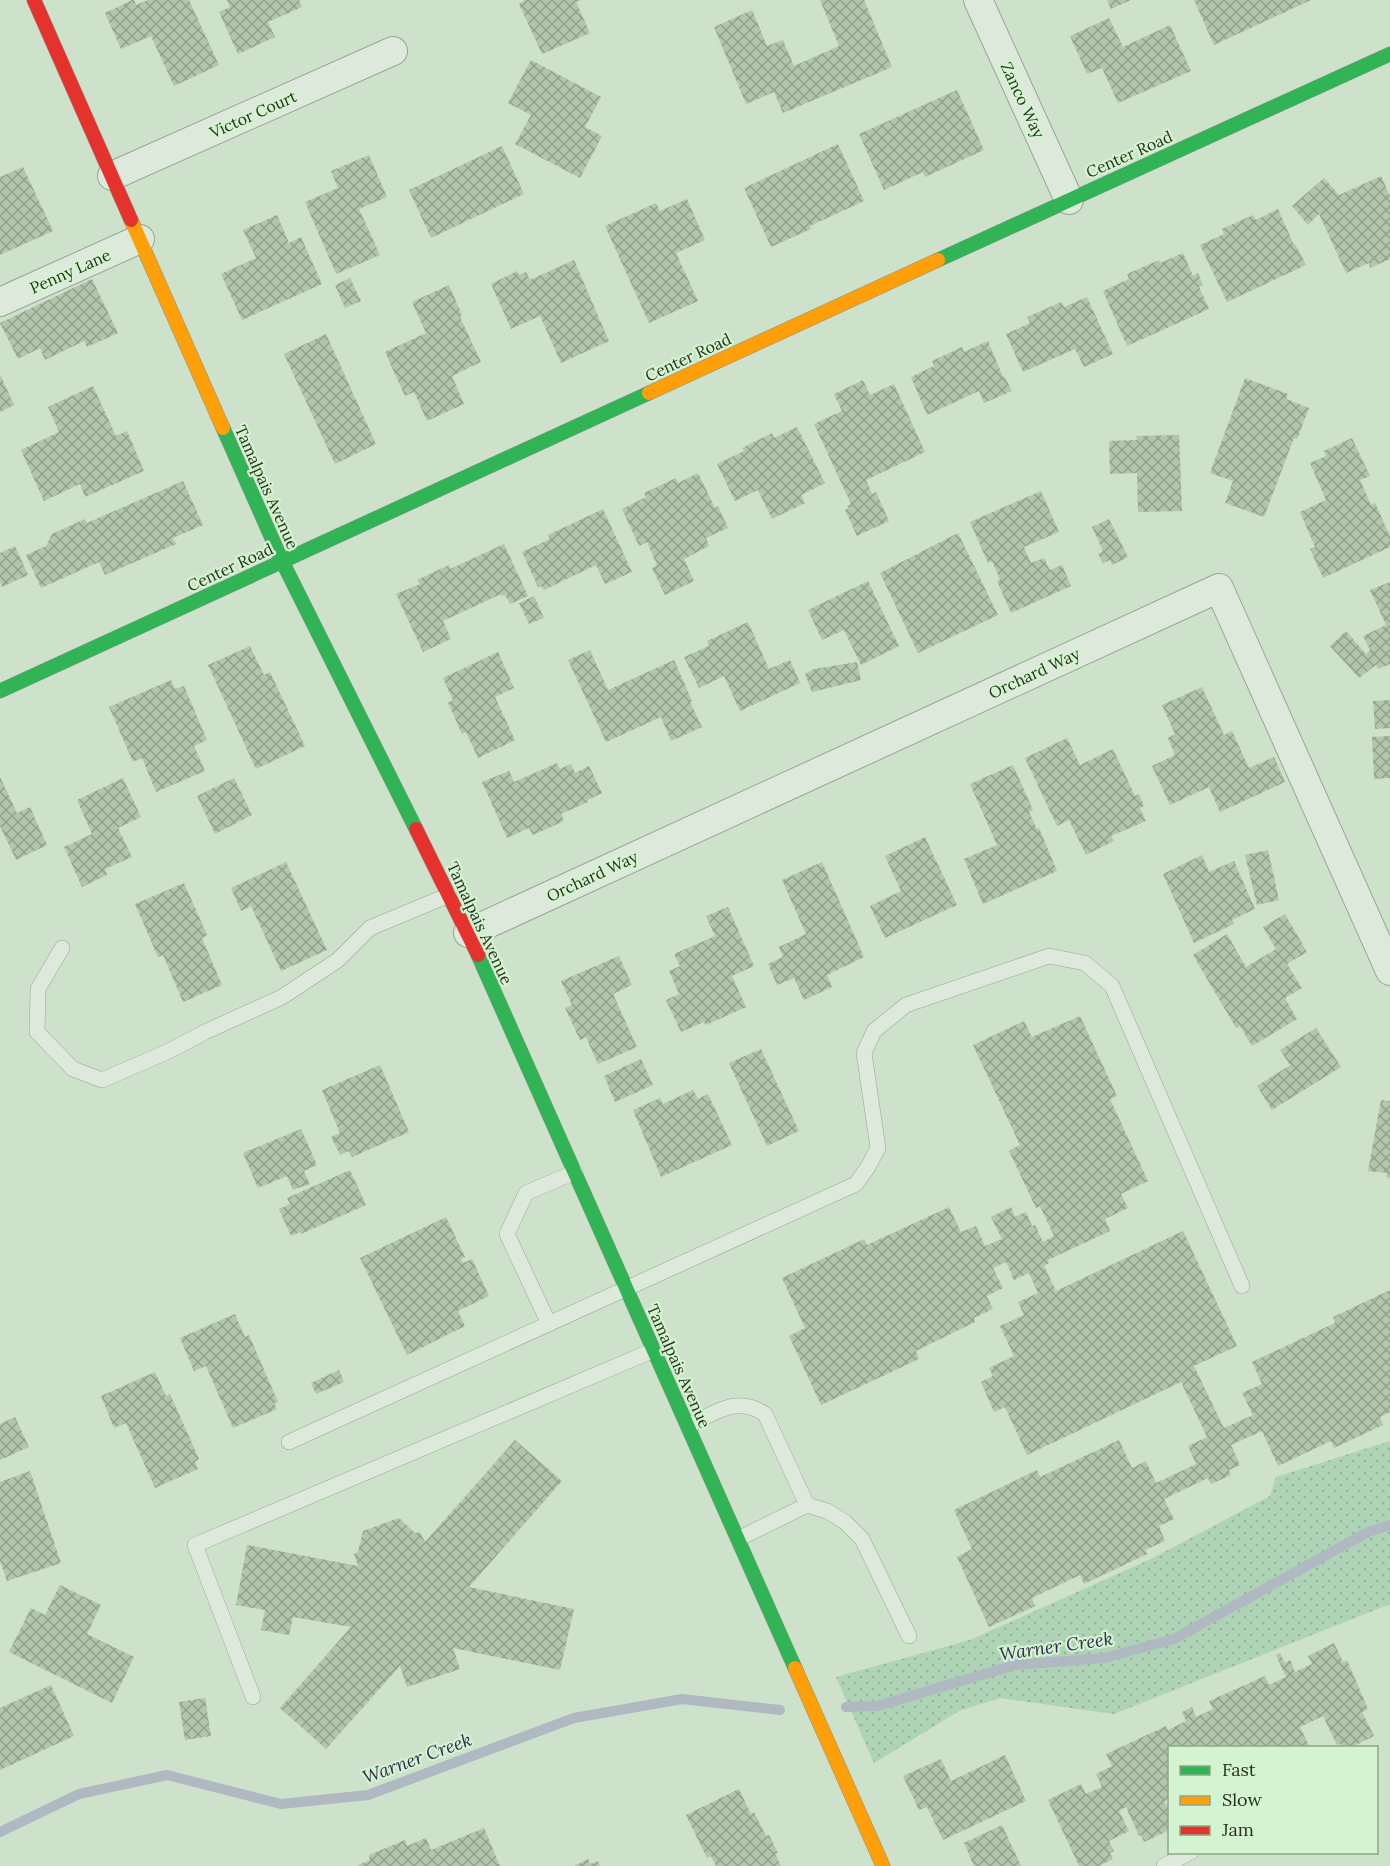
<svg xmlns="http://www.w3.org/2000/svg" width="1390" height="1866" viewBox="0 0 1390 1866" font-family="Lora,serif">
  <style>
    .grass { fill: url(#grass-dots) }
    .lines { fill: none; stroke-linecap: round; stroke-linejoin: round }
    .stream { stroke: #b0b8c1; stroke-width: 10 }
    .building { fill: url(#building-cross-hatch) }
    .lane-casing { stroke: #97a694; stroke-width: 16 }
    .street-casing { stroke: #97a694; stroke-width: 30 }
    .fast-casing { stroke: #879584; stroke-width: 15 }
    .slow-casing { stroke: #879584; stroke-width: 15 }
    .jam-casing { stroke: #879584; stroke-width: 15 }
    .lane { stroke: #ddeadb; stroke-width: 15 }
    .street { stroke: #ddeadb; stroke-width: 28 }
    .fast { stroke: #30b455; stroke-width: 14 }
    .slow { stroke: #ff9f0a; stroke-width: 14 }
    .jam { stroke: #e5322d; stroke-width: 14 }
    .labels { text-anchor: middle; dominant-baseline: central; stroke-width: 4.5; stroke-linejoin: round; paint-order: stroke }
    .street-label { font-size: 16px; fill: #25331d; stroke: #d4f3d0 }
    .water-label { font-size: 18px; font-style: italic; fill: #322d52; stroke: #d4f3d0 }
  </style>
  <defs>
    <pattern id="grass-dots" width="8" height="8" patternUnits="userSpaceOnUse" patternTransform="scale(1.5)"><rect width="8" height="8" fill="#afd3b6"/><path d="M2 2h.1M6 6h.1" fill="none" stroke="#96b69c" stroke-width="1.8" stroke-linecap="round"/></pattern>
    <pattern id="building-cross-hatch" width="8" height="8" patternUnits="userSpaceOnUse" patternTransform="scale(1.5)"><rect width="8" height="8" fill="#b3c5ac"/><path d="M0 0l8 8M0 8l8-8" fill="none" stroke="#91a18b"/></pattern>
  </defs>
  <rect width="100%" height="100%" fill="#cde1cb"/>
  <!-- grass -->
  <polygon class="grass" points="1390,1441 1390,1604 1114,1714 1000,1698 959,1711 874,1763 836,1677 970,1640 1153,1558 1270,1496 1276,1477"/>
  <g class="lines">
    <!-- stream -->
    <g class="stream">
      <polyline points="846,1707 877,1706 1015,1665 1104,1658 1174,1639 1368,1532 1390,1525"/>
      <polyline points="0,1832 79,1794 167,1775 281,1804 368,1795 574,1718 682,1699 780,1710"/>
    </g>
  </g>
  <!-- building -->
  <g class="building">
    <polygon points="132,0 134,0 136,5 148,0 189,0 219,65 174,86 151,36 121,49 105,13"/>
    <polygon points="227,0 299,0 302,7 268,22 275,37 238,54 219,12 230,7"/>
    <polygon points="525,0 581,0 576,2 590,33 542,54 519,4"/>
    <polygon points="820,0 864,0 892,67 783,113 774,92 746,104 714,27 752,10 767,46 783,40 794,66 839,46"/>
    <polygon points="1107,0 1131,0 1111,9"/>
    <polygon points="1194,0 1311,0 1214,45"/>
    <polygon points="1109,18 1123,47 1170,25 1191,71 1118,103 1102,68 1087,74 1070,36"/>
    <polygon points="531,60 601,97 585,127 602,136 580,178 515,144 531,115 508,103"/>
    <polygon points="957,90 984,150 925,177 923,172 884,190 859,134"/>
    <polygon points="838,144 864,201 810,226 811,229 771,247 744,188"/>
    <polygon points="502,146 524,194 431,238 409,190"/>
    <polygon points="369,155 387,197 359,209 380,255 336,274 305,202 338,188 331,171"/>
    <polygon points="23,167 53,231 0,255 0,177"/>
    <polygon points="1381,176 1390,196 1390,259 1370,268 1369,263 1346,273 1319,214 1308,225 1292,206 1324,178 1339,195"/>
    <polygon points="687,199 705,240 676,253 698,301 649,323 605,226 656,203 660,211"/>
    <polygon points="1278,209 1294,245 1295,244 1306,265 1227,302 1200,245 1224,234 1222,229 1253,215 1256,220"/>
    <polygon points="277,215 289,243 301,237 322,284 242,320 221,274 256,258 243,230"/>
    <polygon points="1183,253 1193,276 1198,273 1203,285 1199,287 1209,309 1127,346 1103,291 1129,279 1127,274 1159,260 1160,263"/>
    <polygon points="574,260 609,341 561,363 540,316 511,329 491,284 517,271 519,275 526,272 530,280"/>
    <polygon points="350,278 361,301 345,308 335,285"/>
    <polygon points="92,279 118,333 87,347 84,341 45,360 40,348 18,359 0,323"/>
    <polygon points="449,285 462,315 460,317 481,362 452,376 464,404 427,421 414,392 405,396 385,352 426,333 412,302"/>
    <polygon points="1087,297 1113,354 1084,367 1075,349 1023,372 1006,334 1030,323 1027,317 1061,302 1064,307"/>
    <polygon points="326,334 376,444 335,464 284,354"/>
    <polygon points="988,341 1003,377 1005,377 1012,391 984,403 979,391 927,415 911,377 934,366 932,361 962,347 964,352"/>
    <polygon points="0,374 14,405 0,412"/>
    <polygon points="1245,378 1288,394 1286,399 1309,408 1297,439 1294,438 1264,517 1225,503 1233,481 1210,473"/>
    <polygon points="863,380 870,395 894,384 925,452 866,480 872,494 876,492 889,521 857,536 845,510 849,508 847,506 851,504 814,424 842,411 834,394"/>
    <polygon points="93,386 116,436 127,431 144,471 85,497 80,484 44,501 21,450 59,432 48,407"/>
    <polygon points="797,427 825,483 801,495 805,503 772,519 758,490 735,501 717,464 744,451 742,448 772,433 774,438"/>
    <polygon points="1179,435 1182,511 1138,512 1137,473 1110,474 1109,441 1137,440 1136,436"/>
    <polygon points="1352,438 1370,476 1360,480 1371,505 1375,503 1390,536 1390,547 1323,578 1310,549 1315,547 1300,512 1326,500 1310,463 1326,456 1324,451"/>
    <polygon points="698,473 715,508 718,506 728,528 706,538 709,546 684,559 694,581 665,595 652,568 657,565 647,542 639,546 622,509 646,497 644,493 676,478 678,483"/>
    <polygon points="183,481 203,525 173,538 176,544 105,575 99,562 41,588 26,555 46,546 52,534 85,519 87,523"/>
    <polygon points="1041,491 1059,532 1024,547 1031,563 1044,558 1050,570 1062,565 1071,586 1011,613 997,581 1000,580 992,561 988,563 970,522"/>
    <polygon points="603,509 632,572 605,584 596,565 544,590 541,586 538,587 522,552 550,539 548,535"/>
    <polygon points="1109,519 1128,557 1112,565 1110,560 1103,563 1098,554 1103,551 1092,527"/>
    <polygon points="958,533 998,615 918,653 880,573"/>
    <polygon points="504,544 528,596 510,604 505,595 501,596 501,594 443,621 451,639 423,652 396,594 420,584 417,580 449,565 450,569"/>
    <polygon points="15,546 28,575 2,587 0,581 0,553"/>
    <polygon points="868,581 899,646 861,665 844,630 822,640 808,610"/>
    <polygon points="1390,582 1390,664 1378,669 1376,665 1359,678 1330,646 1346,631 1366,654 1370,650 1363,636 1386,625 1370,590"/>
    <polygon points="534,596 544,618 529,624 519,603"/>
    <polygon points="748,622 769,669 790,660 800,683 740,711 724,676 699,688 684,657 709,646 707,641"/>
    <polygon points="250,646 264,675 270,672 305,746 256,769 208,665"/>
    <polygon points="590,650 608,690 674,660 692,701 690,702 702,727 671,741 661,717 606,742 568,660"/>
    <polygon points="498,652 514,688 495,697 515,740 478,758 466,732 462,734 448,703 453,700 443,678"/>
    <polygon points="857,662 861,680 812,692 805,674 814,669"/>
    <polygon points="171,680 175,689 184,686 207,740 194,746 205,771 156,792 142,758 133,762 109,707"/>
    <polygon points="1202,687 1224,735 1232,731 1249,768 1274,757 1285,782 1220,812 1209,787 1170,805 1152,766 1175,755 1168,738 1175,734 1162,705"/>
    <polygon points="1390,700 1390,728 1375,729 1373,701"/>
    <polygon points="1390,736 1390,778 1374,779 1372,737"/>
    <polygon points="1067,738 1080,765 1113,749 1135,796 1139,794 1144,806 1140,808 1146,821 1111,836 1114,841 1086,855 1069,820 1057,826 1025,758"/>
    <polygon points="557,763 560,769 571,764 575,773 589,766 602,793 588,800 588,802 561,814 564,821 533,835 529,828 507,838 482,782 509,771 514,782"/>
    <polygon points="1013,765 1033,810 1029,812 1037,829 1039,828 1057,871 983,904 964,859 997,845 970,784"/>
    <polygon points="0,777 17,813 30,807 47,845 16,860 0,826"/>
    <polygon points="123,778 141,817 118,828 132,857 105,869 107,875 82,887 64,847 92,834 77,800"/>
    <polygon points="234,778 252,815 215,834 197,796"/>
    <polygon points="925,837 957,905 885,938 870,906 901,891 885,856"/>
    <polygon points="1268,850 1279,900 1257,905 1245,855"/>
    <polygon points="1202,855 1209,872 1234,861 1255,909 1232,920 1234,924 1194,943 1163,874"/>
    <polygon points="286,862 327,950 281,971 251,906 241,911 231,888"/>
    <polygon points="822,862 864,957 827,975 832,987 804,1000 794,978 777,985 768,964 783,957 779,947 806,934 782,880"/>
    <polygon points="184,883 207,935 202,938 222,985 183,1002 163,955 158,957 135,904"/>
    <polygon points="728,907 754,966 732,976 746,1007 706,1025 704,1022 681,1032 666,1000 679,994 669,971 680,966 674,954 715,936 706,916"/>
    <polygon points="1285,914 1307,952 1287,964 1302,988 1285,998 1297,1019 1252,1046 1240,1026 1236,1028 1193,955 1227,934 1246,967 1276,949 1263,927"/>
    <polygon points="619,956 632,985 613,994 637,1047 598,1064 586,1037 580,1040 565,1008 572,1005 561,981"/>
    <polygon points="1080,1016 1117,1096 1110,1099 1148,1181 1121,1194 1128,1208 1105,1219 1110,1231 1048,1260 1049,1263 1044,1266 1056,1291 1183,1231 1237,1346 1194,1366 1224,1428 1253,1415 1242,1393 1262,1384 1252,1362 1335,1323 1333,1317 1390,1290 1390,1412 1380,1417 1383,1425 1334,1448 1331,1441 1278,1466 1262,1431 1231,1445 1240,1465 1229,1470 1231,1475 1211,1484 1208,1478 1164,1499 1174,1519 1159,1526 1165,1541 1145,1550 1147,1554 1084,1584 1080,1575 1032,1598 1035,1606 989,1627 957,1557 972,1549 954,1510 1037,1470 1040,1477 1119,1440 1132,1468 1146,1461 1156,1483 1196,1464 1188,1446 1207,1437 1181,1382 1027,1455 1005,1407 994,1412 981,1382 993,1376 989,1368 1014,1356 1000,1326 1024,1315 1018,1302 1038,1293 1029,1273 1014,1280 1006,1262 993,1268 1003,1288 987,1296 993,1309 974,1318 975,1322 916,1351 919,1359 821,1405 789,1336 805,1328 782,1278 864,1239 867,1245 949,1207 961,1232 976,1226 985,1246 1002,1239 991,1217 1011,1207 1015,1217 1026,1212 1032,1226 1035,1225 1043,1242 1054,1236 1040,1206 1036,1208 1009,1151 1020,1145 973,1045 1024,1021 1032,1037"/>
    <polygon points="1316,1028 1341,1067 1272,1110 1257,1086 1290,1065 1280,1050"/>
    <polygon points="761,1049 799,1131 767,1146 729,1063"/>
    <polygon points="641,1059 653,1085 615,1102 604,1076"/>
    <polygon points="380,1065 409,1132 352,1157 349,1151 340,1155 331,1137 340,1133 322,1090"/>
    <polygon points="693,1090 698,1099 708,1094 732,1145 661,1177 633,1110 660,1098 663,1104"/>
    <polygon points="1381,1100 1390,1101 1390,1178 1386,1177 1387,1173 1368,1171"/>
    <polygon points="301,1129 317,1165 304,1171 310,1184 293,1190 287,1176 258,1188 243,1153"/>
    <polygon points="350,1170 366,1205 301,1234 300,1232 291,1236 279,1209 290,1204 287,1198"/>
    <polygon points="446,1217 465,1257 461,1259 463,1263 472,1259 489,1296 458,1311 465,1326 407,1355 360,1258"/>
    <polygon points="235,1314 245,1337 249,1335 278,1402 274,1403 277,1409 233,1428 206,1366 194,1371 180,1338"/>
    <polygon points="339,1370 344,1382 316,1394 311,1383"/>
    <polygon points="155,1372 166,1396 170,1394 199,1459 195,1462 198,1469 155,1488 126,1423 114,1428 101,1396"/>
    <polygon points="15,1417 29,1447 0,1460 0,1424"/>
    <polygon points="515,1440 562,1481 469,1587 574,1609 560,1670 453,1648 460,1669 407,1687 400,1666 326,1749 280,1708 351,1627 293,1617 289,1635 261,1630 265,1610 236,1605 247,1545 358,1566 354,1554 358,1552 363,1531 399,1518 415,1533 420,1532 425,1542"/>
    <polygon points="30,1471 61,1563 7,1581 0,1561 0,1482"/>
    <polygon points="60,1585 101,1605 87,1634 134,1657 112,1703 9,1652 31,1608 45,1615"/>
    <polygon points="1334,1643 1343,1662 1347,1660 1368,1709 1362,1712 1374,1736 1350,1748 1341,1748 1340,1743 1337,1745 1323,1716 1300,1727 1310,1748 1170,1748 1170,1799 1164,1801 1170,1812 1170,1830 1144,1842 1141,1835 1139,1836 1126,1807 1119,1811 1129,1831 1109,1841 1114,1851 1110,1853 1113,1859 1099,1866 1079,1866 1048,1800 1081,1784 1086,1794 1102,1787 1096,1774 1112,1766 1106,1754 1166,1726 1168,1730 1186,1721 1182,1712 1192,1707 1196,1717 1213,1709 1209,1701 1265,1676 1269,1685 1286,1677 1276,1655 1280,1653 1285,1663 1290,1660 1295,1672 1312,1664 1308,1656"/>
    <polygon points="51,1685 74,1736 0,1770 0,1708"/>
    <polygon points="205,1698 211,1736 185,1740 179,1702"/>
    <polygon points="1005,1755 1026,1801 943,1840 927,1807 919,1810 903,1776 941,1759 951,1781"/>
    <polygon points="739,1789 751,1814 754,1812 766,1836 769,1835 778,1853 775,1854 781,1866 716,1866 711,1856 707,1858 686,1815"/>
    <polygon points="1002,1825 1021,1866 974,1866 964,1843"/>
    <polygon points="484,1828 500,1866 356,1866 370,1860 369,1855 405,1840 407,1846 426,1838 431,1850"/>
    <polygon points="588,1859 590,1864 598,1861 600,1866 574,1866"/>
  </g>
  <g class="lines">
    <defs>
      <g id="lane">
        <polyline points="62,948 38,989 37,1032 73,1069 102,1080 169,1051 205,1032 282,997 338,960 370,928 449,895"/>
        <polyline points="549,1324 507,1234 526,1193 575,1172"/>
        <path d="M688,1426C715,1413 736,1395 765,1414L807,1505"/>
        <polyline points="289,1442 856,1184 868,1167 878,1148 864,1053 874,1031 906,1005 1049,956 1085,963 1112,986 1242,1286"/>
        <polyline points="738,1539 807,1505 827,1511 845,1522 862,1539 909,1636"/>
        <polyline points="253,1697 195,1545 654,1350"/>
        <polyline points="1164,1866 1191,1852"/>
      </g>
      <g id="street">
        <polyline points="978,0 1069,200"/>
        <polyline points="112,176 393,51"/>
        <polyline points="0,302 140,239"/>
        <polyline points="468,933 1219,588 1390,971"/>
      </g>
      <g id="fast">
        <polyline points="938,260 1390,54"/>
        <polyline points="223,428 282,561 416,829"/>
        <polyline points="0,691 649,393"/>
        <polyline points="478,955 795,1668"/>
      </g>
      <g id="slow">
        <polyline points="131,220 223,428"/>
        <polyline points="649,393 938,260"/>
        <polyline points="795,1668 883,1866"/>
      </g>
      <g id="jam">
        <polyline points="34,0 131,220"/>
        <polyline points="416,829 478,955"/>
      </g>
    </defs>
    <!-- lane casing -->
    <use href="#lane" class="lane-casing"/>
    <!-- street casing -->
    <use href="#street" class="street-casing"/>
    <!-- fast casing -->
    <use href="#fast" class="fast-casing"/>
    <!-- slow casing -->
    <use href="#slow" class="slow-casing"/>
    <!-- jam casing -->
    <use href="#jam" class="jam-casing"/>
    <!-- lane -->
    <use href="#lane" class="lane"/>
    <!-- street -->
    <use href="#street" class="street"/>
    <!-- fast -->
    <use href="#fast" class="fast"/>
    <!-- slow -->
    <use href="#slow" class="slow"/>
    <!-- jam -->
    <use href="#jam" class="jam"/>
  </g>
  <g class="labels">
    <!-- street labels -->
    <g class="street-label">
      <text transform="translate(1023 100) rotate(65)">Zanco Way</text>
      <text transform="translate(253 114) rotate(-24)">Victor Court</text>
      <text transform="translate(1129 154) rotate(-24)">Center Road</text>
      <text transform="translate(70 271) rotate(-24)">Penny Lane</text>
      <text transform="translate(688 357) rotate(-25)">Center Road</text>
      <text transform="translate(267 487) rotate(66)">Tamalpais Avenue</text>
      <text transform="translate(230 567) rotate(-25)">Center Road</text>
      <text transform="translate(1034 673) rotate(-25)">Orchard Way</text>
      <text transform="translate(592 876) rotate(-25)">Orchard Way</text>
      <text transform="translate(480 923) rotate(65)">Tamalpais Avenue</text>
      <text transform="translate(679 1366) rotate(66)">Tamalpais Avenue</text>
    </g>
    <!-- water labels -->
    <g class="water-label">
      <text transform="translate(1056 1646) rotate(-8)">Warner Creek</text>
      <text transform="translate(417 1758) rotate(-20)">Warner Creek</text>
    </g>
  </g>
  <!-- legend -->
  <rect x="1168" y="1746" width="210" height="108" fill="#d4f3d0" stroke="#8ea688" stroke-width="1.5"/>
  <rect x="1180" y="1766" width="30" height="9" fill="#30b455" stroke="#8ea688" stroke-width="1.5"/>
  <text x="1222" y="1776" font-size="18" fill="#25331d">Fast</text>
  <rect x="1180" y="1796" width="30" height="9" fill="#ff9f0a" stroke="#8ea688" stroke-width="1.5"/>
  <text x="1222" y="1806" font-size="18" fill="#25331d">Slow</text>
  <rect x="1180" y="1826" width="30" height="9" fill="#e5322d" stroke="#8ea688" stroke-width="1.5"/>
  <text x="1222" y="1836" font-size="18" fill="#25331d">Jam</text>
</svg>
